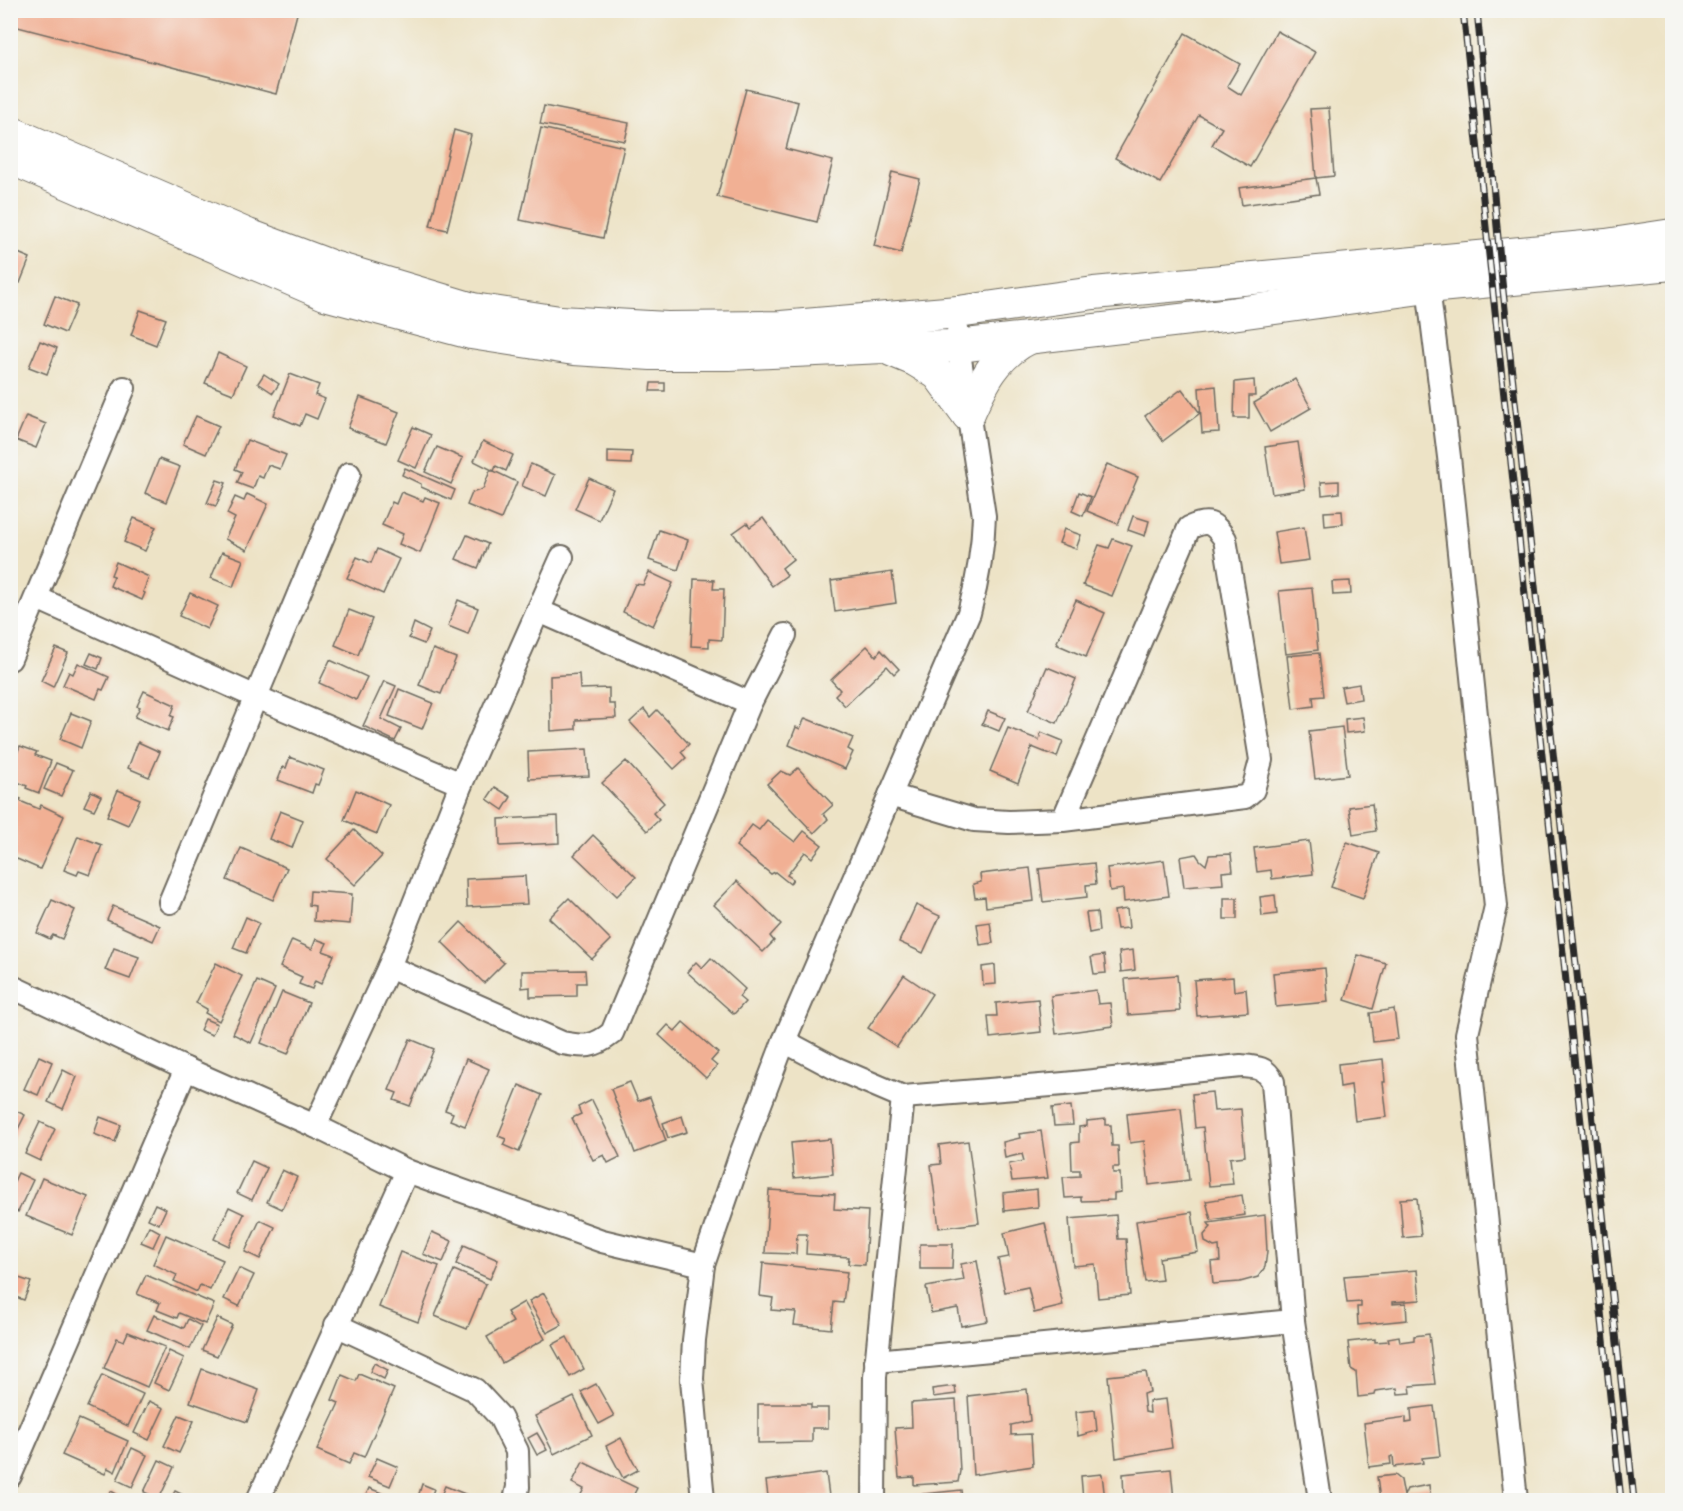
<svg xmlns="http://www.w3.org/2000/svg" width="1683" height="1511" viewBox="0 0 1683 1511" font-family="'Balsamiq Sans',sans-serif">
  <style>
    .building { fill: #f1b094 }
    .lines { fill: none; stroke-linecap: round; stroke-linejoin: round }
    .street-casing { stroke: #6f6b61; stroke-width: 26 }
    .secondary-casing { stroke: #6f6b61; stroke-width: 34 }
    .street { stroke: #fff; stroke-width: 22 }
    .secondary { stroke: #fff; stroke-width: 32 }
    .rail-casing { stroke: #2b2b2b; stroke-width: 7 }
    .rail { stroke: #f6f6f2; stroke-width: 4.5; stroke-dasharray: 14; stroke-linecap: butt }
  </style>
  <rect width="100%" height="100%" fill="#f6f6f2"/>
  <filter id="ink" filterUnits="userSpaceOnUse"><feTurbulence type="fractalNoise" baseFrequency=".0167" numOctaves="2"/><feDisplacementMap in="SourceGraphic" scale="12" xChannelSelector="R" yChannelSelector="G"/><feConvolveMatrix kernelMatrix="1 2 1 2 8 2 1 2 1" color-interpolation-filters="sRGB"/></filter>
  <filter id="wash" filterUnits="userSpaceOnUse"><feTurbulence type="fractalNoise" baseFrequency=".008" numOctaves="4" result="noise"/><feDisplacementMap in="SourceGraphic" scale="24" xChannelSelector="R" yChannelSelector="G"/><feGaussianBlur stdDeviation="1.35" result="paint"/><feColorMatrix in="noise" values="0 0 0 0 0 0 0 0 0 0 0 0 0 0 0 0 0 1.4 0 .05"/><feComposite in="paint" operator="in"/></filter>
  <g filter="url(#wash)">
    <rect width="100%" height="100%" fill="#ede3c6"/>
    <g id="blocks">
      <!-- building -->
      <g class="building">
        <polygon points="10,10 298,10 276,94 10,25"/>
        <polygon points="1277,31 1315,52 1250,167 1212,145 1222,128 1199,115 1160,183 1115,158 1185,33 1240,64 1227,86 1241,95"/>
        <polygon points="746,89 798,102 786,149 833,161 817,222 717,197"/>
        <polygon points="544,106 629,123 625,141 540,124"/>
        <polygon points="1329,108 1334,176 1316,178 1310,109"/>
        <polygon points="541,128 624,147 603,238 520,220"/>
        <polygon points="454,130 471,135 447,230 430,226"/>
        <polygon points="892,172 920,179 901,253 874,246"/>
        <polygon points="1316,178 1319,194 1242,205 1239,188"/>
        <polygon points="10,243 14,244 11,250 30,258 20,283 10,279"/>
        <polygon points="55,296 77,305 65,333 44,324"/>
        <polygon points="140,310 166,319 156,345 131,335"/>
        <polygon points="40,341 57,348 47,374 29,367"/>
        <polygon points="218,353 246,366 233,394 205,383"/>
        <polygon points="264,374 279,384 273,393 258,383"/>
        <polygon points="290,374 319,385 315,395 325,399 317,419 305,414 300,426 274,415"/>
        <polygon points="1295,379 1311,408 1270,432 1254,403"/>
        <polygon points="1254,380 1255,396 1249,396 1249,418 1234,418 1235,382"/>
        <polygon points="651,383 665,383 665,391 650,391"/>
        <polygon points="1216,386 1219,432 1202,433 1199,388"/>
        <polygon points="1182,389 1200,413 1163,441 1145,416"/>
        <polygon points="360,397 399,412 386,443 348,428"/>
        <polygon points="26,416 46,424 36,448 16,440"/>
        <polygon points="196,416 219,426 206,454 183,444"/>
        <polygon points="413,427 431,435 416,468 398,460"/>
        <polygon points="247,440 286,455 280,469 268,465 263,478 258,476 253,489 237,483 242,472 235,469"/>
        <polygon points="483,441 513,455 506,471 496,466 494,471 474,461"/>
        <polygon points="1298,442 1305,489 1272,494 1265,447"/>
        <polygon points="437,447 463,458 451,484 425,472"/>
        <polygon points="608,451 632,452 631,464 608,463"/>
        <polygon points="159,459 180,467 166,502 145,493"/>
        <polygon points="531,464 555,475 546,496 522,486"/>
        <polygon points="1107,464 1138,477 1118,524 1087,511"/>
        <polygon points="405,468 455,490 451,500 421,487 421,484 402,475"/>
        <polygon points="490,471 494,471 517,482 501,519 467,505 472,493 483,489"/>
        <polygon points="589,478 613,489 599,520 575,509"/>
        <polygon points="217,480 226,483 216,506 207,503"/>
        <polygon points="1339,481 1339,493 1322,495 1321,482"/>
        <polygon points="401,492 423,501 425,497 440,503 420,553 399,544 403,534 382,525 392,502 396,504"/>
        <polygon points="1079,492 1091,497 1083,516 1072,511"/>
        <polygon points="247,494 268,504 247,550 225,539 235,518 227,514 235,497 244,501"/>
        <polygon points="1342,511 1343,524 1325,526 1324,512"/>
        <polygon points="1133,516 1149,521 1145,536 1128,530"/>
        <polygon points="134,518 156,527 145,551 124,542"/>
        <polygon points="763,518 793,559 782,568 787,575 772,586 733,533 747,523 750,527"/>
        <polygon points="1304,527 1309,560 1279,564 1274,532"/>
        <polygon points="1064,529 1081,535 1076,549 1059,543"/>
        <polygon points="659,530 688,540 678,570 649,560"/>
        <polygon points="467,535 488,544 478,568 456,559"/>
        <polygon points="1113,539 1132,546 1112,596 1083,585 1099,545 1109,548"/>
        <polygon points="377,549 399,559 383,594 347,578 357,557 371,563"/>
        <polygon points="222,552 243,560 233,587 211,578"/>
        <polygon points="116,562 149,577 143,592 145,593 142,600 110,586 114,576 111,575"/>
        <polygon points="649,572 673,583 653,626 623,612 635,584 643,585"/>
        <polygon points="892,572 896,603 835,612 831,581"/>
        <polygon points="694,579 714,580 713,589 724,589 722,640 709,639 709,647 691,646"/>
        <polygon points="1350,581 1351,594 1333,595 1332,582"/>
        <polygon points="1312,588 1318,650 1286,654 1279,591"/>
        <polygon points="190,593 218,606 207,629 179,616"/>
        <polygon points="458,600 478,608 468,634 448,626"/>
        <polygon points="1076,600 1105,613 1086,657 1056,644"/>
        <polygon points="349,610 372,619 358,655 335,645"/>
        <polygon points="414,623 430,631 424,644 409,638"/>
        <polygon points="867,646 876,656 881,650 899,669 894,674 887,666 845,706 835,695 840,690 831,680"/>
        <polygon points="56,648 68,653 53,687 41,681"/>
        <polygon points="433,649 456,658 441,694 419,685"/>
        <polygon points="91,653 102,658 98,669 86,664"/>
        <polygon points="1319,653 1324,696 1313,697 1314,706 1293,709 1287,656"/>
        <polygon points="330,660 367,677 356,700 319,683"/>
        <polygon points="78,663 109,677 103,690 100,689 96,699 63,685 69,672 73,674"/>
        <polygon points="1047,667 1076,679 1057,723 1028,711"/>
        <polygon points="579,674 580,689 609,688 609,704 615,704 616,718 576,720 576,729 551,731 550,676"/>
        <polygon points="384,681 396,686 381,719 401,729 395,741 363,726"/>
        <polygon points="1359,684 1361,699 1344,702 1341,687"/>
        <polygon points="399,689 433,703 422,729 389,716"/>
        <polygon points="144,691 175,705 171,716 174,717 168,731 135,717 140,707 137,706"/>
        <polygon points="644,709 650,717 657,710 689,744 681,752 686,758 674,769 630,722"/>
        <polygon points="988,711 1005,718 999,731 982,724"/>
        <polygon points="71,713 91,721 81,748 60,739"/>
        <polygon points="1363,717 1365,731 1346,733 1345,719"/>
        <polygon points="805,718 853,738 848,749 853,752 845,769 789,745 796,727 800,729"/>
        <polygon points="1342,727 1348,775 1315,779 1309,731"/>
        <polygon points="1008,728 1039,740 1041,732 1063,741 1057,757 1032,747 1018,783 990,771"/>
        <polygon points="138,742 160,752 149,777 128,768"/>
        <polygon points="20,746 37,752 35,755 51,761 39,793 26,788 27,786 15,781 14,783 10,782 10,771"/>
        <polygon points="587,749 589,776 529,779 528,752"/>
        <polygon points="290,757 324,770 318,785 315,784 312,793 278,780 283,767 286,768"/>
        <polygon points="626,761 664,803 653,813 659,820 647,831 602,783"/>
        <polygon points="56,763 73,770 61,796 44,789"/>
        <polygon points="798,768 833,805 823,814 828,819 814,833 767,784 781,771 790,775"/>
        <polygon points="495,787 511,797 503,810 487,799"/>
        <polygon points="118,790 140,799 128,825 107,816"/>
        <polygon points="356,790 389,805 377,834 344,820"/>
        <polygon points="91,791 101,796 94,810 84,806"/>
        <polygon points="10,795 21,799 20,801 39,809 41,805 64,816 40,869 10,856"/>
        <polygon points="1372,804 1376,831 1353,835 1349,807"/>
        <polygon points="280,811 303,820 292,848 269,839"/>
        <polygon points="558,816 559,843 500,846 499,819"/>
        <polygon points="767,820 795,842 804,831 822,845 812,858 805,852 787,875 793,879 790,884 775,872 771,874 736,846 752,825 759,830"/>
        <polygon points="354,830 382,856 355,885 327,859"/>
        <polygon points="593,835 636,877 617,896 574,855"/>
        <polygon points="78,836 102,845 90,875 79,871 77,875 64,870"/>
        <polygon points="1309,841 1313,874 1272,879 1271,870 1257,872 1254,848"/>
        <polygon points="1347,842 1379,853 1363,898 1331,887"/>
        <polygon points="241,848 287,868 273,900 227,880"/>
        <polygon points="1196,854 1200,860 1206,865 1209,855 1231,854 1233,871 1222,872 1223,884 1184,887 1180,857"/>
        <polygon points="1164,860 1169,896 1124,902 1123,889 1110,891 1107,868"/>
        <polygon points="1094,863 1096,884 1086,885 1087,897 1043,902 1039,869"/>
        <polygon points="1030,868 1034,901 986,907 985,897 975,898 973,884 981,882 980,874"/>
        <polygon points="525,876 527,904 467,907 466,879"/>
        <polygon points="737,881 781,924 770,936 774,941 763,952 714,905"/>
        <polygon points="310,891 352,894 350,924 314,921 315,906 309,905"/>
        <polygon points="1275,895 1277,914 1262,916 1260,897"/>
        <polygon points="569,898 611,940 592,959 549,918"/>
        <rect x="1224" y="898" width="13" height="21"/>
        <polygon points="52,900 75,910 62,939 53,935 50,939 37,933"/>
        <polygon points="916,905 940,916 923,953 899,942"/>
        <polygon points="113,906 160,926 153,941 107,920"/>
        <polygon points="1127,909 1129,928 1117,929 1114,911"/>
        <polygon points="1097,912 1099,931 1089,933 1086,913"/>
        <polygon points="246,917 259,923 246,953 233,948"/>
        <polygon points="461,922 504,963 484,983 442,942"/>
        <polygon points="990,922 993,943 980,945 977,924"/>
        <polygon points="316,939 327,943 323,951 334,955 321,984 315,981 312,989 299,984 302,977 280,967 292,940 312,949"/>
        <polygon points="114,948 139,957 130,979 105,970"/>
        <polygon points="1133,950 1135,970 1121,972 1119,952"/>
        <polygon points="1104,955 1106,973 1094,974 1091,957"/>
        <polygon points="1358,955 1386,963 1373,1009 1345,1000"/>
        <polygon points="711,958 745,989 739,997 745,1002 734,1014 687,972 696,962 702,968"/>
        <polygon points="216,963 242,976 219,1021 205,1013 207,1009 196,1003"/>
        <polygon points="995,965 996,984 983,985 982,967"/>
        <polygon points="1325,968 1328,1002 1276,1007 1273,973"/>
        <polygon points="585,970 586,983 577,983 577,996 530,997 530,987 522,988 522,971"/>
        <polygon points="904,975 932,994 897,1047 868,1028"/>
        <polygon points="1177,975 1180,1011 1128,1015 1125,979"/>
        <polygon points="1233,977 1234,991 1246,989 1248,1012 1197,1016 1194,980"/>
        <polygon points="257,981 275,989 251,1043 233,1034"/>
        <polygon points="1096,990 1098,1004 1110,1003 1113,1026 1056,1034 1051,996"/>
        <polygon points="282,992 309,1003 288,1054 261,1043"/>
        <polygon points="1038,999 1041,1032 990,1038 988,1016 997,1016 996,1003"/>
        <polygon points="1394,1009 1398,1039 1373,1042 1370,1013"/>
        <polygon points="205,1019 217,1024 212,1035 200,1030"/>
        <polygon points="683,1022 718,1053 711,1061 717,1066 706,1078 659,1035 668,1025 675,1031"/>
        <polygon points="410,1039 434,1049 410,1106 394,1100 397,1093 389,1090"/>
        <polygon points="39,1056 52,1062 38,1095 24,1089"/>
        <polygon points="466,1059 489,1069 465,1126 450,1120 453,1113 445,1110"/>
        <polygon points="1383,1059 1385,1082 1383,1082 1387,1117 1355,1121 1351,1085 1340,1087 1338,1064"/>
        <polygon points="63,1070 77,1077 63,1109 48,1102"/>
        <polygon points="630,1082 638,1101 650,1097 666,1141 635,1153 611,1089"/>
        <polygon points="519,1085 542,1095 519,1152 503,1145 506,1139 498,1136"/>
        <polygon points="1212,1092 1214,1111 1241,1109 1245,1156 1230,1158 1233,1184 1209,1186 1203,1127 1195,1128 1192,1094"/>
        <polygon points="592,1100 620,1157 608,1163 604,1155 593,1160 572,1118 581,1114 578,1107"/>
        <polygon points="1071,1106 1073,1125 1054,1126 1052,1108"/>
        <polygon points="10,1108 25,1115 10,1145"/>
        <polygon points="1181,1108 1189,1180 1149,1185 1144,1141 1130,1143 1127,1114"/>
        <polygon points="682,1116 687,1132 668,1138 663,1123"/>
        <polygon points="100,1117 121,1125 115,1142 94,1134"/>
        <polygon points="1106,1119 1106,1125 1111,1125 1112,1146 1118,1146 1119,1167 1113,1167 1113,1173 1120,1173 1121,1192 1114,1193 1114,1200 1081,1201 1081,1197 1065,1198 1063,1177 1080,1176 1080,1170 1072,1170 1071,1143 1079,1142 1079,1127 1087,1126 1087,1121"/>
        <polygon points="40,1122 55,1129 40,1161 25,1154"/>
        <polygon points="1041,1131 1048,1178 1012,1181 1009,1164 1024,1161 1022,1154 1005,1158 1003,1142 1020,1138 1019,1134"/>
        <polygon points="830,1139 833,1174 794,1178 791,1143"/>
        <polygon points="968,1141 979,1223 939,1228 931,1165 941,1164 939,1145"/>
        <polygon points="252,1161 267,1168 252,1200 237,1193"/>
        <polygon points="282,1170 297,1177 282,1209 267,1202"/>
        <polygon points="18,1173 33,1180 18,1212 10,1208 10,1190"/>
        <polygon points="42,1178 88,1197 72,1235 26,1216"/>
        <polygon points="1037,1189 1038,1207 1004,1211 1003,1193"/>
        <polygon points="769,1190 835,1194 834,1209 868,1211 865,1265 848,1264 849,1257 806,1254 807,1234 797,1234 796,1254 765,1253"/>
        <polygon points="1242,1195 1245,1215 1211,1220 1206,1201"/>
        <polygon points="1417,1198 1421,1236 1403,1238 1400,1199"/>
        <polygon points="155,1204 166,1209 159,1224 148,1219"/>
        <polygon points="229,1207 244,1214 229,1246 214,1239"/>
        <polygon points="1192,1212 1198,1252 1159,1258 1162,1280 1145,1282 1136,1221"/>
        <polygon points="1116,1215 1118,1239 1126,1239 1130,1295 1098,1298 1095,1264 1073,1266 1069,1219"/>
        <polygon points="1265,1215 1267,1251 1265,1267 1258,1277 1240,1282 1213,1284 1211,1262 1220,1261 1219,1246 1214,1247 1205,1242 1204,1235 1211,1227 1208,1223"/>
        <polygon points="260,1220 275,1227 260,1259 245,1252"/>
        <polygon points="1045,1223 1063,1306 1034,1313 1028,1287 1005,1292 998,1259 1009,1257 1004,1233"/>
        <polygon points="149,1226 160,1232 153,1247 141,1242"/>
        <polygon points="432,1232 452,1241 443,1262 423,1254"/>
        <polygon points="166,1235 223,1260 210,1290 200,1285 197,1292 174,1281 177,1275 153,1264"/>
        <polygon points="920,1244 953,1244 952,1269 920,1269"/>
        <polygon points="464,1245 498,1260 490,1279 456,1264"/>
        <polygon points="400,1252 439,1266 418,1322 379,1307"/>
        <polygon points="977,1261 988,1321 961,1326 958,1308 931,1313 926,1287 964,1280 961,1264"/>
        <polygon points="763,1263 847,1272 843,1303 834,1302 831,1329 794,1325 796,1312 771,1310 773,1298 760,1296"/>
        <polygon points="239,1268 254,1275 239,1306 224,1299"/>
        <polygon points="454,1270 486,1284 467,1329 435,1316"/>
        <polygon points="1417,1270 1420,1300 1393,1302 1393,1304 1406,1303 1407,1320 1358,1325 1357,1307 1361,1307 1361,1302 1347,1303 1344,1276"/>
        <polygon points="10,1275 31,1282 24,1300 10,1295"/>
        <polygon points="146,1275 214,1304 205,1324 179,1313 177,1318 157,1310 160,1303 137,1294"/>
        <polygon points="544,1293 562,1325 547,1333 529,1301"/>
        <polygon points="524,1302 545,1339 502,1363 487,1337 513,1322 507,1312"/>
        <polygon points="154,1315 184,1328 188,1319 201,1326 190,1349 147,1330"/>
        <polygon points="217,1318 232,1325 217,1356 202,1350"/>
        <polygon points="128,1332 165,1347 147,1387 104,1368 117,1338 124,1341"/>
        <polygon points="1429,1334 1435,1384 1410,1386 1411,1393 1398,1394 1397,1388 1376,1391 1375,1395 1358,1397 1356,1372 1351,1369 1348,1342 1375,1339 1375,1342 1389,1341 1388,1338 1399,1336 1400,1342 1414,1340 1414,1336"/>
        <polygon points="567,1337 584,1369 570,1377 552,1345"/>
        <polygon points="169,1351 184,1358 169,1390 154,1383"/>
        <polygon points="374,1363 388,1370 384,1379 370,1372"/>
        <polygon points="202,1369 259,1390 247,1422 190,1402"/>
        <polygon points="1146,1372 1150,1392 1143,1394 1145,1412 1150,1413 1149,1401 1166,1399 1172,1448 1116,1458 1108,1376"/>
        <polygon points="359,1374 394,1389 364,1457 354,1453 349,1464 317,1450 339,1403 332,1400 342,1375 356,1381"/>
        <polygon points="102,1375 143,1394 128,1426 87,1407"/>
        <polygon points="596,1384 614,1416 599,1424 581,1392"/>
        <polygon points="955,1386 956,1394 933,1397 932,1389"/>
        <polygon points="1027,1389 1030,1421 1011,1425 1011,1435 1031,1434 1033,1466 973,1475 968,1396"/>
        <polygon points="574,1397 592,1435 554,1454 535,1416"/>
        <polygon points="956,1400 960,1471 958,1482 914,1485 914,1477 899,1478 895,1428 912,1427 911,1403"/>
        <polygon points="149,1401 164,1408 149,1440 134,1433"/>
        <polygon points="758,1404 811,1404 811,1408 828,1408 828,1428 812,1428 812,1442 758,1443"/>
        <polygon points="1434,1406 1440,1456 1422,1458 1423,1463 1394,1467 1393,1456 1390,1457 1391,1464 1369,1467 1364,1423 1406,1417 1406,1423 1412,1422 1411,1409"/>
        <polygon points="1095,1410 1097,1431 1078,1436 1076,1412"/>
        <polygon points="179,1415 194,1421 179,1453 164,1446"/>
        <polygon points="79,1419 128,1441 115,1472 108,1468 105,1474 62,1455"/>
        <polygon points="537,1433 547,1450 537,1455 528,1438"/>
        <polygon points="621,1438 638,1470 623,1478 606,1446"/>
        <polygon points="132,1448 147,1455 132,1487 117,1480"/>
        <polygon points="377,1458 398,1467 390,1486 368,1477"/>
        <polygon points="159,1460 174,1467 159,1499 144,1492"/>
        <polygon points="583,1462 637,1488 631,1500 578,1500 584,1489 572,1483"/>
        <polygon points="1171,1469 1174,1500 1124,1500 1123,1474"/>
        <polygon points="826,1473 829,1496 810,1498 810,1500 741,1500 768,1496 766,1481"/>
        <polygon points="1102,1474 1105,1500 1083,1500 1081,1476"/>
        <polygon points="1395,1475 1401,1480 1404,1496 1407,1489 1429,1485 1430,1495 1405,1500 1380,1500 1377,1477"/>
        <polygon points="422,1484 434,1489 430,1500 418,1497"/>
        <polygon points="445,1486 480,1500 439,1500"/>
        <polygon points="369,1488 384,1494 381,1500 364,1500"/>
        <polygon points="961,1490 962,1500 896,1500 896,1497"/>
        <polygon points="111,1491 125,1499 124,1500 106,1500"/>
        <polygon points="175,1491 193,1500 170,1500"/>
      </g>
    </g>
  </g>
  <g filter="url(#ink)">
    <use href="#blocks" fill-opacity="0" stroke="#6f6b61" stroke-width="1.5"/>
    <g class="lines">
      <defs>
        <g id="street">
          <polyline points="1428,287 1449,457 1496,906 1467,1034 1516,1500"/>
          <polyline points="37,598 256,697 461,784"/>
          <polyline points="539,611 750,703"/>
          <polyline points="10,659 124,388"/>
          <path d="M890,795L974,820L1009,822L1063,820L1245,797L1253,790L1261,760L1225,539C1213,522 1208,519 1189,528L1063,820"/>
          <polyline points="170,902 349,474"/>
          <path d="M389,967L562,1043C585,1047 593,1048 612,1033L750,703L785,635"/>
          <polyline points="10,986 186,1069 315,1126 407,1171 602,1241 703,1265"/>
          <path d="M784,1041L835,1068L903,1097L1064,1084L1241,1066C1256,1067 1266,1067 1273,1082L1293,1321L1320,1500"/>
          <polyline points="315,1126 389,967 461,784 562,557"/>
          <polyline points="336,1325 475,1390 500,1417 517,1451 518,1487 515,1500"/>
          <polyline points="876,1361 1293,1321"/>
          <polyline points="10,1476 186,1069"/>
          <polyline points="258,1500 407,1171"/>
          <path d="M703,1500L692,1379L694,1340L703,1265L741,1154L784,1041L969,613C978,580 983,550 984,516L958,346V332"/>
          <polyline points="874,1500 875,1377 903,1097"/>
        </g>
        <g id="secondary">
          <polyline points="10,132 248,235 333,267 473,309 560,322 667,328 781,327 958,312 1094,293 1606,245 1672,235"/>
          <polyline points="10,158 325,294 471,333 574,349 651,354 729,354 884,347 958,346 1223,315 1428,287 1672,264"/>
          <polyline points="891,350 915,360 938,374 968,415"/>
          <path d="M968,415C982,383 996,354 1029,338"/>
        </g>
      </defs>
      <!-- street casing -->
      <use href="#street" class="street-casing"/>
      <!-- secondary casing -->
      <use href="#secondary" class="secondary-casing"/>
      <!-- street -->
      <use href="#street" class="street"/>
      <!-- secondary -->
      <use href="#secondary" class="secondary"/>
      <defs>
        <g id="rail">
          <polyline points="1463,10 1621,1500"/>
          <polyline points="1477,10 1502,281 1634,1500"/>
        </g>
      </defs>
      <!-- rail casing -->
      <use href="#rail" class="rail-casing"/>
      <!-- rail -->
      <use href="#rail" class="rail"/>
    </g>
  </g>
  <!-- margin -->
  <rect width="1683" height="1511" fill="none" stroke="#f6f6f2" stroke-width="36"/>
</svg>
